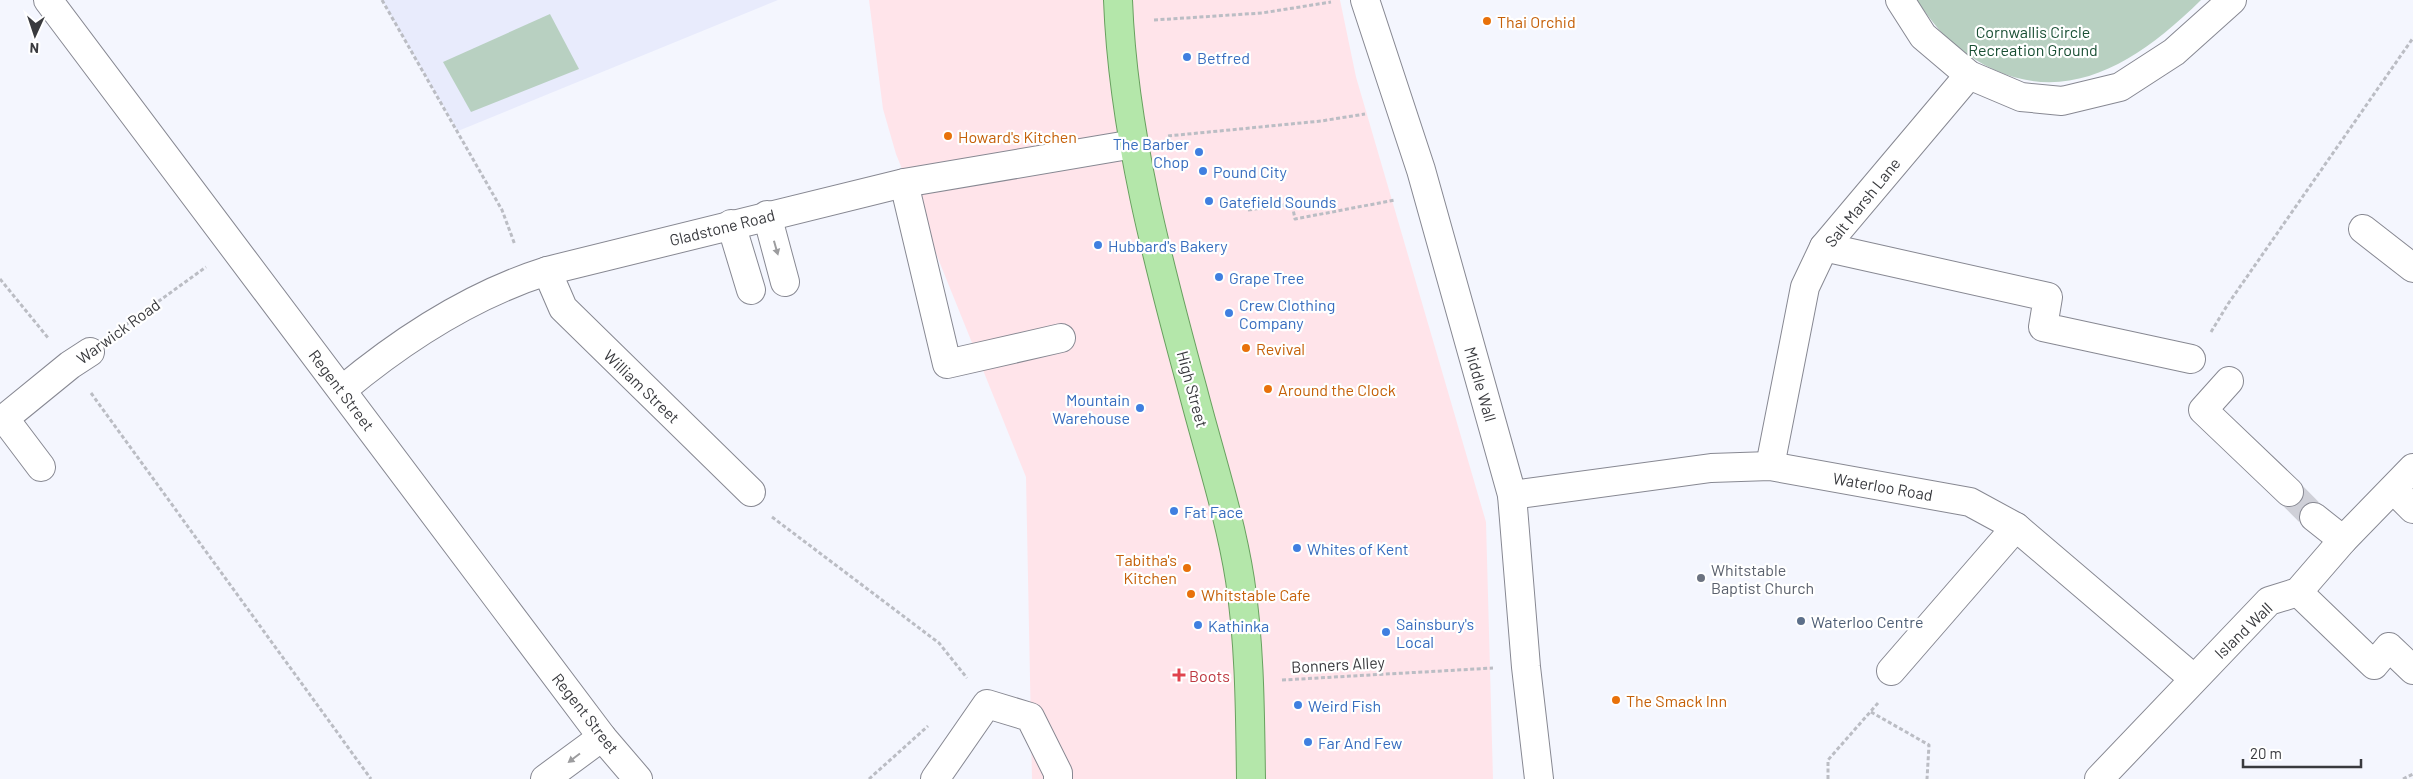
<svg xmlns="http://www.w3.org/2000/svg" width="2413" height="779" viewBox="0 0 2413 779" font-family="Barlow,sans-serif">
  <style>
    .commercial { fill: #ffe4ea }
    .built { fill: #e8ebfc }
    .green { fill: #b8d0c1 }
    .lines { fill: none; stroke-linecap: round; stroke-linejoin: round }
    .minor-tunnel { stroke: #cfd0d8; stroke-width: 28; stroke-dasharray: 28 14; stroke-linecap: butt }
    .minor-casing { stroke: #878892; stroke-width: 30 }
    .major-casing { stroke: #68a05f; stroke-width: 30 }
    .path { stroke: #bbbdc4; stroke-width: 3; stroke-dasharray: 4 2.5; stroke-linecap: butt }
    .minor { stroke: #fff; stroke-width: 28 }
    .major { stroke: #b4e7aa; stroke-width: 28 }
    .oneway { fill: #9c9c9e }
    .food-dot { fill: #e8710a; stroke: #fff; stroke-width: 2 }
    .shop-dot { fill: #3f7fe0; stroke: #fff; stroke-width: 2 }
    .worship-dot { fill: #6b7280; stroke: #fff; stroke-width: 2 }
    .service-dot { fill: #5c6f8a; stroke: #fff; stroke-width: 2 }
    .health-dot { fill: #e0444e; stroke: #fff; stroke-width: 2 }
    .labels { text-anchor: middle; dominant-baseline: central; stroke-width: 4.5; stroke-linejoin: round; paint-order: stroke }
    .food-label { font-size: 16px; fill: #c56008; stroke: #fff; text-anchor: start }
    .park-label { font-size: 16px; fill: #194f34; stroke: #fff }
    .shop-label { font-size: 16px; fill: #366cbe; stroke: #fff; text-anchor: start }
    .street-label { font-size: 16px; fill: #393a3e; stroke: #fff }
    .worship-label { font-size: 16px; fill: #5b616d; stroke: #fff; text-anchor: start }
    .service-label { font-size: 16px; fill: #4e5e75; stroke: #fff; text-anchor: start }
    .health-label { font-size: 16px; fill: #be3a42; stroke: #fff; text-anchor: start }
  </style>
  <rect width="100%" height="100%" fill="#f4f6fe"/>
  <!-- commercial -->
  <polygon class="commercial" points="869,0 1340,0 1356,77 1486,522 1493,779 1032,779 1026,477 896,154 883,109"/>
  <!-- built -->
  <polygon class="built" points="382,0 778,0 458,131"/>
  <!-- green -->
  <g class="green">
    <path d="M1916,0H2201C2126,74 2046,118 1953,44C1939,32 1927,14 1916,0Z"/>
    <polygon points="550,14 579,69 471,112 443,62"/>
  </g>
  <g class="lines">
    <!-- minor-tunnel -->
    <polyline class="minor-tunnel" points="2289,492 2314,517"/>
    <defs>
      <g id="minor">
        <polyline points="48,0 602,737 638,779"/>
        <polyline points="1365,0 1421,170 1512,495 1526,667 1539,779"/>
        <polyline points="1900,0 1923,36 1969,75 2021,97 2062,101 2120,87 2174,52 2232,0"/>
        <polyline points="904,183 947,364 1061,338"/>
        <polyline points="767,215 785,282"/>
        <polyline points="731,224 751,290"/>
        <polyline points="2363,229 2413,268"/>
        <polyline points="1824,247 2048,297 2043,327 2191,359"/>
        <polyline points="547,271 563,308 751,492"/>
        <polyline points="2229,381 2203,410 2289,492"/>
        <path d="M342,390C402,340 471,295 547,271L904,183L1134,144"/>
        <polyline points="4,418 41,467"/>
        <polyline points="0,422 70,365 90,352"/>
        <polyline points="1770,466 1805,287 1824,247 1969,75"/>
        <polyline points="2394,490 2413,509"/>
        <polyline points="1512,495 1711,468 1770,466 1970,502 2016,527 2193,678"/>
        <polyline points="2314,517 2343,540"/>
        <polyline points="2298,592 2374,665 2389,647 2413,670"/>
        <polyline points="1891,671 2016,527"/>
        <polyline points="545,779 602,737"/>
        <polyline points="935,779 987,704 1030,717 1058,773 1058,779"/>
        <polyline points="2099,779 2269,601 2298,592 2343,540 2413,468"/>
      </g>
      <path id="major" d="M1118,0C1123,132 1158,263 1193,391C1209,453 1230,516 1240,580C1250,646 1250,713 1251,779"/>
    </defs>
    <!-- minor casing -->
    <use href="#minor" class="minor-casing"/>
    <!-- major casing -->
    <use href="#major" class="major-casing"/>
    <!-- path -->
    <g class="path">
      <polyline points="382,0 502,210 515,245"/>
      <polyline points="1154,20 1262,13 1331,2"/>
      <polyline points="1168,136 1321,121 1365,114"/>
      <polyline points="1248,210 1292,204 1295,219 1395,200"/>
      <polyline points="0,279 49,339"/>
      <polyline points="116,332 206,267"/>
      <polyline points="2211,332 2228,304 2413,38"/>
      <polyline points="91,393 371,779"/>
      <polyline points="772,517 939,643 967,678"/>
      <polyline points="1282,680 1493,668"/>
      <polyline points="1871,712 1929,745 1927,779"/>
      <polyline points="869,779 928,726"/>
      <polyline points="1828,779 1828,760 1878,703"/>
      <polyline points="2403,779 2413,774"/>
    </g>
    <!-- minor -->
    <use href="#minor" class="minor"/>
    <!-- major -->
    <use href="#major" class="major"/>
  </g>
  <!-- one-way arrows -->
  <defs><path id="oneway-solid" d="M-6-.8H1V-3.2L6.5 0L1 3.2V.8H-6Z" transform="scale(1.25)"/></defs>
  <g class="oneway">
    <use href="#oneway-solid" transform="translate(776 248) rotate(74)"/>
    <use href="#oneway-solid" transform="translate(574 758) rotate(143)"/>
  </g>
  <!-- markers -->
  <g class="food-dot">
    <circle cx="1487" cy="21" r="5"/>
    <circle cx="948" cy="136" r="5"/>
    <circle cx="1246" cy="348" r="5"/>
    <circle cx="1268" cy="389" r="5"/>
    <circle cx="1187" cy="568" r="5"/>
    <circle cx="1191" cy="594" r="5"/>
    <circle cx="1616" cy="700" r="5"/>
  </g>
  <g class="shop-dot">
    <circle cx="1187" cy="57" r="5"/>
    <circle cx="1199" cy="152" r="5"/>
    <circle cx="1203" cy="171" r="5"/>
    <circle cx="1209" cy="201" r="5"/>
    <circle cx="1098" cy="245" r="5"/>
    <circle cx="1219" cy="277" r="5"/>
    <circle cx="1229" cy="313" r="5"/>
    <circle cx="1140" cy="408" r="5"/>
    <circle cx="1174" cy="511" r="5"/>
    <circle cx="1297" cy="548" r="5"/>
    <circle cx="1198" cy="625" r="5"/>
    <circle cx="1386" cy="632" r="5"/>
    <circle cx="1298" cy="705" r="5"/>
    <circle cx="1308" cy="742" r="5"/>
  </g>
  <circle class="worship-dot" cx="1701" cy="578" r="5"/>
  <circle class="service-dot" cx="1801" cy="621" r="5"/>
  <path class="health-dot" d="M1176.5 667.5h5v5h5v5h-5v5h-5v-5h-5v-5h5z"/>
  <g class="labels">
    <!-- food labels -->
    <g class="food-label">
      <text x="1497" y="21">Thai Orchid</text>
      <text x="958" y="136">Howard's Kitchen</text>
      <text x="1256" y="348">Revival</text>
      <text x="1278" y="389">Around the Clock</text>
      <text x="1177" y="559" text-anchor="end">Tabitha's<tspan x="1177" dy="18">Kitchen</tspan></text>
      <text x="1201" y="594">Whitstable Cafe</text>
      <text x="1626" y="700">The Smack Inn</text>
    </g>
    <!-- park labels -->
    <g class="park-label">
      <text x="2033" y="31">Cornwallis Circle<tspan x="2033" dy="18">Recreation Ground</tspan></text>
    </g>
    <!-- shop labels -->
    <g class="shop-label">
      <text x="1197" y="57">Betfred</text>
      <text x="1189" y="143" text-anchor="end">The Barber<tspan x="1189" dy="18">Chop</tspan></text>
      <text x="1213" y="171">Pound City</text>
      <text x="1219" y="201">Gatefield Sounds</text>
      <text x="1108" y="245">Hubbard's Bakery</text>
      <text x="1229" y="277">Grape Tree</text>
      <text x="1239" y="304">Crew Clothing<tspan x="1239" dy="18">Company</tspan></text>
      <text x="1130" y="399" text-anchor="end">Mountain<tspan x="1130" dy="18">Warehouse</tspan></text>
      <text x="1184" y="511">Fat Face</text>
      <text x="1307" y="548">Whites of Kent</text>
      <text x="1396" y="623">Sainsbury's<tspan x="1396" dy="18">Local</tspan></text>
      <text x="1208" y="625">Kathinka</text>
      <text x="1308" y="705">Weird Fish</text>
      <text x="1318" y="742">Far And Few</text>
    </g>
    <!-- street labels -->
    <g class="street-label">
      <text transform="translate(1862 202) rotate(-51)">Salt Marsh Lane</text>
      <text transform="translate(722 227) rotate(-14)">Gladstone Road</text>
      <text transform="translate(118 331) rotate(-36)">Warwick Road</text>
      <text transform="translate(1481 384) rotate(74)">Middle Wall</text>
      <text transform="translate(642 386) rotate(44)">William Street</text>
      <text transform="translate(1193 389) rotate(75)">High Street</text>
      <text transform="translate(342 390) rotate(53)">Regent Street</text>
      <text transform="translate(1883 486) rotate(10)">Waterloo Road</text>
      <text transform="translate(2243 630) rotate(-44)">Island Wall</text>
      <text transform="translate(1338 664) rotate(-3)">Bonners Alley</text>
      <text transform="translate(586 713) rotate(52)">Regent Street</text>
    </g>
    <!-- worship labels -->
    <g class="worship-label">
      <text x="1711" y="569">Whitstable<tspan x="1711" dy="18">Baptist Church</tspan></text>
    </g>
    <!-- service labels -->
    <g class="service-label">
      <text x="1811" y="621">Waterloo Centre</text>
    </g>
    <!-- health labels -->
    <g class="health-label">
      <text x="1189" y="675">Boots</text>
    </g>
  </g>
  <!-- north arrow -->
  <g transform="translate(35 35) rotate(183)" stroke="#ffffff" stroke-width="4" paint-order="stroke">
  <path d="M0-4L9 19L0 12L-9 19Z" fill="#393a3e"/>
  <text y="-8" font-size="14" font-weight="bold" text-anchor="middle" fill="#393a3e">N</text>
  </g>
  <!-- scale -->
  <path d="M2243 759v8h118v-8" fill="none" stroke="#393a3e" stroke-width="2.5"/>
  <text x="2250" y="759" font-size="15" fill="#393a3e" stroke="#ffffff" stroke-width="4" paint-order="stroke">20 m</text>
</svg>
